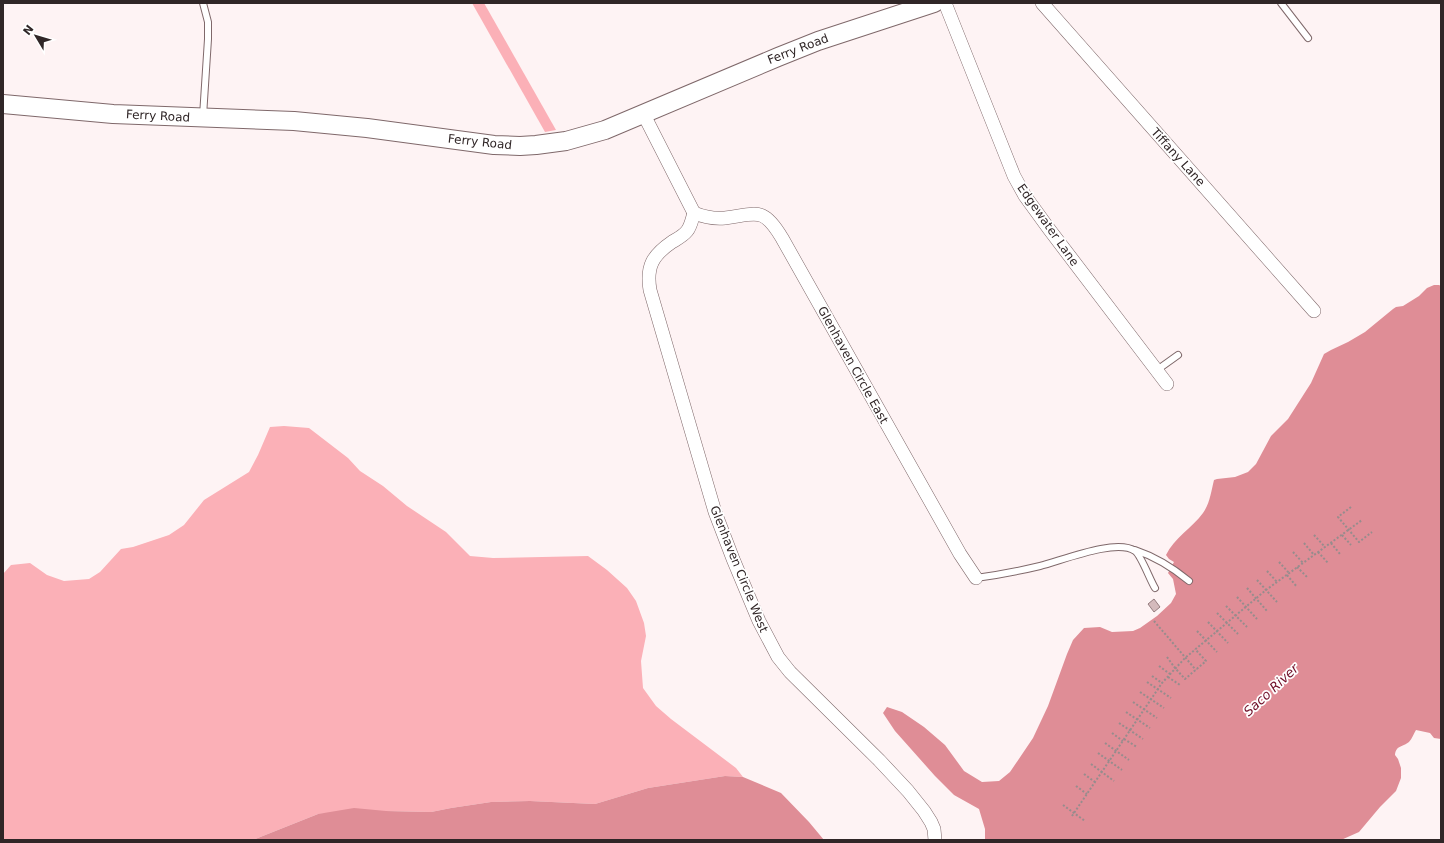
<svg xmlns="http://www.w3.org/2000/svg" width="1444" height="843" viewBox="0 0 1444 843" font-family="'DejaVu Sans',sans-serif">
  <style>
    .green { fill: #fbb0b7 }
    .water { fill: #df8d96 }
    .building { fill: #d4babc; stroke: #947c7e }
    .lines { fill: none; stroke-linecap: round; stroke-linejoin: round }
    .service-casing { stroke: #7f686a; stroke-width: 8 }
    .minor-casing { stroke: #7f686a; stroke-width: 14 }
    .secondary-casing { stroke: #7f686a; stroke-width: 20 }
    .path { stroke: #978c8d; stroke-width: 2; stroke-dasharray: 2 2; stroke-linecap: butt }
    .service { stroke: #fff; stroke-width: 6 }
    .minor { stroke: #fff; stroke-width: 13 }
    .secondary { stroke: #fff; stroke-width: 18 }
    .labels { text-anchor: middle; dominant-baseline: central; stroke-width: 3.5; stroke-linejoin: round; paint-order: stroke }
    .street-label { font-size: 12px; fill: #302627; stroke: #fff }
    .water-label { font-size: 13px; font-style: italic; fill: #71102a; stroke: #fff }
  </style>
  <rect width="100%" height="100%" fill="#fef3f4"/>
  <!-- green -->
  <g class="green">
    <polygon points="472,3 484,3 556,130 545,132"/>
    <polygon points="284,426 309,428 348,458 360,471 383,486 407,506 446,532 470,556 493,558 588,556 607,570 627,588 636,601 644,623 646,636 641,661 643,688 656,706 671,719 736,768 743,777 725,776 648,788 595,804 530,801 491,802 451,808 431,812 386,811 318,814 253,840 3,840 3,574 11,565 30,563 47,575 64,581 89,579 100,572 121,549 133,547 169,535 184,525 204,500 249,472 258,455 270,427"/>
  </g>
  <!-- water -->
  <g class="water">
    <path d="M1434,285H1439L1441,286V739L1434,738L1430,733L1416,730C1414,733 1412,739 1409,742C1403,747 1396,745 1395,755L1398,759L1401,768V778L1396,791L1380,807L1359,832L1341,840H985V829L979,809L954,795L935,776L895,731L883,713L887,707L902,712L924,727L945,745L964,771L982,782L999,781L1010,772L1033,738L1048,706L1067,654L1073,640L1084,628L1100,627L1112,632L1133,631L1140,628L1157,616L1171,603L1176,594L1173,579L1168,573L1174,562L1169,559L1166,555C1174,538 1192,528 1203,513C1210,503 1211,492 1214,480L1217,479L1235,477L1248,472L1256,464L1271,436L1288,419L1311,383L1324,354L1331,350L1348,342L1365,332L1393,309L1396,307L1403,306L1419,296L1427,288Z"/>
    <polygon points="725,776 743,777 781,793 809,822 824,840 253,840 318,814 354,808 386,811 431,812 451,808 491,802 530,801 595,804 648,788"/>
  </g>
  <!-- building -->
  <polygon class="building" points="1154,599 1160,607 1154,612 1148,604"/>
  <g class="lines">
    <defs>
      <g id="service">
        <polyline points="1281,3 1308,38"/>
        <polyline points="203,116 208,39 208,22 203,3"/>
        <polyline points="1157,370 1178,355"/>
        <path d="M1135,550C1156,557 1172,567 1189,581"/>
        <path d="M976,578C998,575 1019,571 1040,566C1061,561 1116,538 1135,551C1141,555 1150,580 1155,588"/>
      </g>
      <g id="minor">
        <polyline points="945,3 1014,176 1025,196 1049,229 1167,384"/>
        <polyline points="1042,3 1314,311"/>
        <polyline points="644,115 694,213"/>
        <path d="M694,213C692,219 691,226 687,231C683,236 677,239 672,242C653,255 646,266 650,290L715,512L733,559L759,621L778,657L790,672L879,760L908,791L924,811L931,822L934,829L935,840"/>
        <path d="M694,213C704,217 714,219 725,218C757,214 763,206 782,238L960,554L976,578"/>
      </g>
      <polyline id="secondary" points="3,104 113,114 294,121 367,128 494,145 520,146 536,145 566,141 605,130 778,57 818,41 934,3"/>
    </defs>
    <!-- service casing -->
    <use href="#service" class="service-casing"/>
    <!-- minor casing -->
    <use href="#minor" class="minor-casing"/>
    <!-- secondary casing -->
    <use href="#secondary" class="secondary-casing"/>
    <!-- path -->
    <g class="path">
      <polyline points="1351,507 1338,517 1359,542 1372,532"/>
      <polyline points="1314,535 1325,547"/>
      <polyline points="1342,535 1351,545"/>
      <polyline points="1304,543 1314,555"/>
      <polyline points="1331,543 1340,554"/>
      <polyline points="1293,552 1303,563"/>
      <polyline points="1318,552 1328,563"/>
      <polyline points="1279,562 1289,573"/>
      <polyline points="1297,567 1308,578"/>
      <polyline points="1267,571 1277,582"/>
      <polyline points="1287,575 1297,587"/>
      <polyline points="1257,580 1277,602"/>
      <polyline points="1247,588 1267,611"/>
      <polyline points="1237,597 1257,619"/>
      <polyline points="1226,606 1247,627"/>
      <polyline points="1217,613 1238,634"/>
      <polyline points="1154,621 1196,670"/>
      <polyline points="1208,622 1228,643"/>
      <polyline points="1197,631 1217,652"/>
      <polyline points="1167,657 1175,668 1185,679 1206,661 1195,649"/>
      <polyline points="1159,666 1170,674"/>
      <polyline points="1152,676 1162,683"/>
      <polyline points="1168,677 1180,685"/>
      <polyline points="1147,682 1171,698"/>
      <polyline points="1140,692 1164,708"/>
      <polyline points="1133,702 1157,718"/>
      <polyline points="1126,712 1150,728"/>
      <polyline points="1119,723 1143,739"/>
      <polyline points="1112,733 1123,741"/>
      <polyline points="1124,739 1137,747"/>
      <polyline points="1105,743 1129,760"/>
      <polyline points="1098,753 1122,770"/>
      <polyline points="1091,764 1114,781"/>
      <polyline points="1084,774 1095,782"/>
      <polyline points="1076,786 1087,794"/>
      <polyline points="1063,805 1085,821"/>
      <polyline points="1072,816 1162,683 1185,658 1266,590 1362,520"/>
    </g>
    <!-- service -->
    <use href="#service" class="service"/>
    <!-- minor -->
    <use href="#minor" class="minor"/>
    <!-- secondary -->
    <use href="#secondary" class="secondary"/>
  </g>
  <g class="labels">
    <!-- street labels -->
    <g class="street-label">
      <text transform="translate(798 49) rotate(-21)">Ferry Road</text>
      <text transform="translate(158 116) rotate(3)">Ferry Road</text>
      <text transform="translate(480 142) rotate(6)">Ferry Road</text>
      <text transform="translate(1178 157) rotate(48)">Tiffany Lane</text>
      <text transform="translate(1048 225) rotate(55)">Edgewater Lane</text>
      <text transform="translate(853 365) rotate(61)">Glenhaven Circle East</text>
      <text transform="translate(739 569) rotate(68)">Glenhaven Circle West</text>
    </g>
    <!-- water labels -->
    <g class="water-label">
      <text transform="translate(1271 690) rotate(-43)">Saco River</text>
    </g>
  </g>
  <!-- border -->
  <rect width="1444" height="843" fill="none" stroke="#302627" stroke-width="8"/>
  <!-- north arrow -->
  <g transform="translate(36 36) rotate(308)" stroke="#ffffff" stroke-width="3" paint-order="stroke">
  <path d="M0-3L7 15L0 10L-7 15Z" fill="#302627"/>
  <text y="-6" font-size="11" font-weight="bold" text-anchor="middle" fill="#302627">N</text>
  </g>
</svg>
